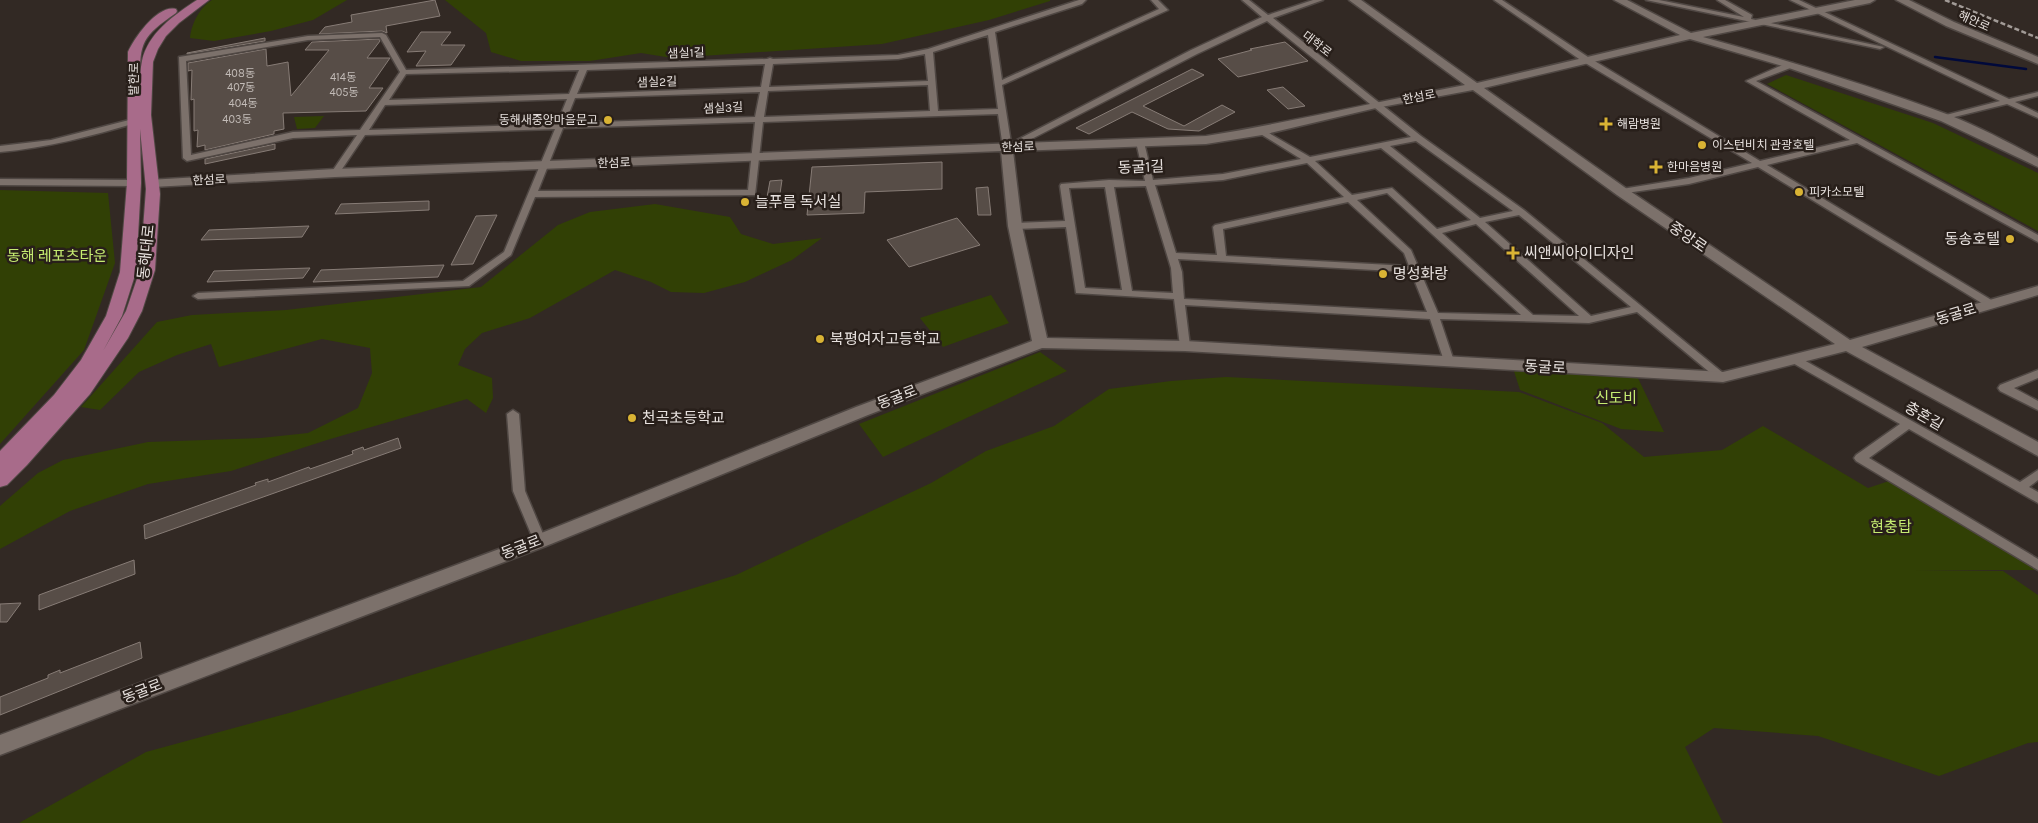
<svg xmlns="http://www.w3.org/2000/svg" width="2038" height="823" viewBox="0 0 2038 823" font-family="Karla,'Noto Sans KR',sans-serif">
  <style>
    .green { fill: #314005 }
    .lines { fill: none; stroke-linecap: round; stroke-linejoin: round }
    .stream { stroke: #00093b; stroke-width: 2.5 }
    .building { fill: #574d47; stroke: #877c76 }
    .street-casing { stroke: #4f4743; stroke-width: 3 }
    .secondary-casing { stroke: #4f4743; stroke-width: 3 }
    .primary-casing { stroke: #4f4743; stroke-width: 2 }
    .street { fill: #7c716b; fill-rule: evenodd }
    .secondary { fill: #7c716b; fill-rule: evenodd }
    .primary { fill: #a86b8a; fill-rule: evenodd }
    .rail { stroke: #a29b97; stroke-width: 2.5; stroke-dasharray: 5 2.5; stroke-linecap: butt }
    .poi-dot { fill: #d9b334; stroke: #281f1a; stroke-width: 2 }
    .labels { text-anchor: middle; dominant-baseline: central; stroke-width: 5; stroke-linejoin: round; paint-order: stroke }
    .far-number-label { font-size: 11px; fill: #c3bcb8 }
    .far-street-label { font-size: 12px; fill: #e7e1de; stroke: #281f1a }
    .far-poi-label { font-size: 12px; fill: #e7e1de; stroke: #281f1a; text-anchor: start }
    .street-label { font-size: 15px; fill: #e7e1de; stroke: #281f1a }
    .poi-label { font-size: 15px; fill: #e7e1de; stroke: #281f1a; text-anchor: start }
    .park-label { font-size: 15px; fill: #c5eb71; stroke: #281f1a }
  </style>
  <rect width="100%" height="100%" fill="#322924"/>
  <!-- green -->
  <g class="green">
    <path d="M212,0H347L313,20L271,31L214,41L190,38C191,24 200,7 212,0Z"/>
    <polygon points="445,0 1050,0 1050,1 989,20 882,44 672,58 641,53 590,61 521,61 491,52 486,33"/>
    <polygon points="1786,75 1933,123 2038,173 2038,231 1767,84"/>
    <polygon points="324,116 315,128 297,129 294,117"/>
    <polygon points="0,190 108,193 115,263 84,350 0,444"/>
    <polygon points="655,204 730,217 741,234 773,244 822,238 792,260 745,282 704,293 671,292 651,282 615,270 530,318 482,333 465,349 458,365 492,378 493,398 486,413 467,399 327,440 231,471 148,484 70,511 0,549 0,506 38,473 63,460 148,442 261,438 308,433 358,408 372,373 370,348 322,339 219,367 211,344 177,355 139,372 100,410 81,407 157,322 192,315 286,310 481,287 558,225 590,212"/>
    <polygon points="991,295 1009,323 943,347 920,318"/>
    <polygon points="1040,352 1067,371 883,457 859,424"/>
    <polygon points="1512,365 1635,372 1664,432 1621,429 1520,390"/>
    <polygon points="1226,377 1519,392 1602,423 1644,457 1722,450 1763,426 1868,488 1895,479 2038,570 1916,570 2003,571 2038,595 2038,742 2028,743 1939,776 1818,736 1714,728 1685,747 1723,823 19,823 146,752 289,713 736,575 931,483 986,451 1054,426 1109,389 1171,381"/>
  </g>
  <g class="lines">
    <!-- stream -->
    <polyline class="stream" points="1935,57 2026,69"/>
  </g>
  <!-- building -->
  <g class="building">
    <polygon points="435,0 440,16 386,26 387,33 382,31 319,34 325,27 352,22 351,15"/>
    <polygon points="421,32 451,32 441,45 465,45 451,65 416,66 426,51 407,52"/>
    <polygon points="265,38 265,41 187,54 187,53"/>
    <polygon points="379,39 380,41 367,58 390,58 369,88 383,88 366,111 283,113 284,129 274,131 274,134 205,150 205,145 197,147 198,130 194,131 194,99 191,100 192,70 188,71 188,63 266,49 267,66 288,62 291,96 329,50 305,50 312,42"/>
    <polygon points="1285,42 1308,61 1238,77 1218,59 1252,50 1250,49"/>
    <polygon points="1192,69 1204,75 1143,106 1184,126 1222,105 1235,112 1199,131 1168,129 1132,112 1089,134 1076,128"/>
    <polygon points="1283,87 1305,106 1288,109 1267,90"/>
    <polygon points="275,144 275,149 205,164 205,159"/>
    <polygon points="942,162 942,189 865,192 864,213 807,215 812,167"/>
    <polygon points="782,180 778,207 765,208 770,181"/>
    <polygon points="988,187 991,215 978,215 976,188"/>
    <polygon points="429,201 429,210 335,214 341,204"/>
    <polygon points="497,215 473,264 451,265 476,216"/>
    <polygon points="957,218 980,245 909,267 887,240"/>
    <polygon points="309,226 302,237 201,240 209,230"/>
    <polygon points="444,265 438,277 313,282 321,270"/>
    <polygon points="310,268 303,278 207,282 214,271"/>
    <polygon points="398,438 401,448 145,539 144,525 256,485 255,483 268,479 268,482 309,467 310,469 353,454 352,451 363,447 364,450"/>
    <polygon points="134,560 135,574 39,610 39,595"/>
    <polygon points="21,603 7,622 0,622 0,604"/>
    <polygon points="140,642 142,658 0,715 0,697 48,678 48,675 60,670 60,673"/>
  </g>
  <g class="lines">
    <defs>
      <g id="street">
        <path d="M1079,0H1086L1082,4L995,32L1002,80L1159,9L1151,0H1158L1168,10L1002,85L1011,143L1191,50L1262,17L1242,0H1249L1268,15L1313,0H1323L1273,18L1421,136L1524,210L1728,377L1723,381L1719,380L1637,312L1589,323L1440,319L1454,361L1449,365L1444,361L1430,319L1185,305L1190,346L1185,349L1180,346L1174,299L1076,293L1066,227L1015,229L1010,226L1015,223L1065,221L1060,186L1061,184L1109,180L1145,181L1136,142L1137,140L1140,139L1144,142L1153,180L1223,174L1301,159L1259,133V129H1262L1310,157L1411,137L1267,21L1197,54L1010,150H1004L1003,148L998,114L763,122L755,195L535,197L511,255L469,286L198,299L193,296L198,293L463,281L504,252L555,129L365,135L338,175L335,176L331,173L357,135L293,138L187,161L183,158L179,57L308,36L382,33L386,35L406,70L767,59L770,58L773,59L898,55L928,49ZM988,35L998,109L938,111L933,52ZM380,37L400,72L360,130L293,132L191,155L186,61L308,40ZM925,54L928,81L769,87L773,64L898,59ZM765,64L761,87L577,94L587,70ZM579,70L569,94L389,100L406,74ZM928,85L930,111L764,117L768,91ZM760,92L755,117L565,123L575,98ZM567,99L557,124L369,130L385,105ZM755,122L748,190L538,191L563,128ZM1416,141L1513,211L1480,218L1390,146ZM1381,148L1471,220L1437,229L1392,188L1352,195L1315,161ZM1307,163L1344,197L1215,225L1213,227L1217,255L1176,253L1155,185L1223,180ZM1146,186L1171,268L1173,293L1132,291L1114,187ZM1105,187L1122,290L1085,288L1069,188ZM1387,193L1521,315L1438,313L1411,250L1357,200ZM1348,202L1404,253L1409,266L1226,256L1223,229ZM1519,215L1631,307L1591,316L1485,222ZM1476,224L1579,316L1533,315L1442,233ZM1178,259L1411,272L1427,312L1184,299L1182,272Z"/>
        <polygon points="1494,0 1502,0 1588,57 1760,161 1850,140 1746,81 1787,63 1793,63 1793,67 1756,81 2038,235 2038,242 1857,143 1767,165 1993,301 1994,303 1993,305 1985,305 1758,167 1689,184 1619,194 1618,192 1622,189 1689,178 1752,163 1582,61"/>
        <polygon points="1646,0 1659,0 1744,17 1717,0 1725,0 1752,15 1751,19 1884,47 1880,49"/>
        <polygon points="1790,0 1799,0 2009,99 2038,92 2038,96 2015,102 2038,113 2038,118 2007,104 1942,120 1942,116 2000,101"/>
        <path d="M133,119L137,121L136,123C91,136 47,148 0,152V146L51,140Z"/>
        <polygon points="0,179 134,180 138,183 134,186 0,185"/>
        <polygon points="1795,355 2020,482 2038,470 2038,480 2029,487 2038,492 2038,503 1909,429 1869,458 2038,559 2038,570 1856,461 1854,458 1856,455 1900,424 1791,362 1790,359 1791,356"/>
        <polygon points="2038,370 2038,378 2014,388 2038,401 2038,410 2000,391 1998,388 2000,385"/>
        <polygon points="513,410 519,414 525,491 546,541 544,544 540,546 536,544 534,541 513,491 507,414"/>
      </g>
      <g id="secondary">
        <path d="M1349,0H1361L1477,83L1680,35L1614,0H1627L1691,33L1855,0H1875L1870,3L1703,37C1786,60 1869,85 1949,115C1980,127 2009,143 2038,158V167L1941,121L1786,67L1690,39L1484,88L1627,189L1850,340L2038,286V295L1862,347L2038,442V456L1846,351L1723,382L1185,351L1042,348L868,415L546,546L0,755V735L534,536L856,407L1032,341L1008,226L1001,151L335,177L153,187L148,186L147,183L148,180L335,169L1206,136C1293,122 1379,101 1465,85ZM1473,90L1617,195L1835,344L1723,372L1185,341L1047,338L1022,226L1013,151L1206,144L1262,135L1376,108Z"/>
        <polygon points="1896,0 1909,0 1954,22 2038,57 2038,64 1946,26"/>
      </g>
      <path id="primary" d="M197,0H209L179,23L166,36L158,49L153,62L151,115L160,194L155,270L142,311L128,338L90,394L27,465L7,485L0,487V451L54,395L81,360L106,316L120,272L127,183L128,52C134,38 158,4 176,9L177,11L176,13C138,39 140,45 140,89C140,79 140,70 142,61C148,33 174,15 197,0ZM140,129L146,189L140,270L126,311L103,351L122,316L136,272L141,183Z"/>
    </defs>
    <!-- street casing -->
    <use href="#street" class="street-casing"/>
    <!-- secondary casing -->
    <use href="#secondary" class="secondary-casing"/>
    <!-- primary casing -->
    <use href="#primary" class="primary-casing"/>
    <!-- street -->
    <use href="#street" class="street"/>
    <!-- secondary -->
    <use href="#secondary" class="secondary"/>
    <!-- primary -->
    <use href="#primary" class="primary"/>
    <!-- rail -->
    <polyline class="rail" points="1945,0 2038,38"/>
  </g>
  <!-- markers -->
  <g class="poi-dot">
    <circle cx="608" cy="120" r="5"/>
    <path d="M1603.5 116.5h5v5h5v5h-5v5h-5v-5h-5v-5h5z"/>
    <circle cx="1702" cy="145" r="5"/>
    <path d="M1653.5 159.5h5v5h5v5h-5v5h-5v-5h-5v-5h5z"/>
    <circle cx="1799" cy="192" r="5"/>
    <circle cx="745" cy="202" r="5"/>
    <circle cx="2010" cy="239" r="5"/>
    <path d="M1510.5 245.5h5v5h5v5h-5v5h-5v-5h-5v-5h5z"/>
    <circle cx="1383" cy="274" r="5"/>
    <circle cx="820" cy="339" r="5"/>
    <circle cx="632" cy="418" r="5"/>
  </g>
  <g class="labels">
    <!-- far-number labels -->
    <g class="far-number-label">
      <text x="240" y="73">408동</text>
      <text x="343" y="77">414동</text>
      <text x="241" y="87">407동</text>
      <text x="344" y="92">405동</text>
      <text x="243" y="103">404동</text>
      <text x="237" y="119">403동</text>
    </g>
    <!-- far-street labels -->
    <g class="far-street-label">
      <text transform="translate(1974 21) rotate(24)">해안로</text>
      <text transform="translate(1317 44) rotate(38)">대학로</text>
      <text transform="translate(686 53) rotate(-2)">샘실1길</text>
      <text transform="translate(134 79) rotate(-89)">발한로</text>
      <text transform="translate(657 82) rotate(-2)">샘실2길</text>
      <text transform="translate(1419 97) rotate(-11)">한섬로</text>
      <text transform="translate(723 108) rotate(-3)">샘실3길</text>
      <text transform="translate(1018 147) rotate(-2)">한섬로</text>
      <text transform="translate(614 163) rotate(-2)">한섬로</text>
      <text transform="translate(209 180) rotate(-3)">한섬로</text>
    </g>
    <!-- far-poi labels -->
    <g class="far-poi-label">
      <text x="598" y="120" text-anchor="end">동해새중앙마을문고</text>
      <text x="1617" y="124">해람병원</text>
      <text x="1712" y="145">이스턴비치 관광호텔</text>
      <text x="1667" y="167">한마음병원</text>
      <text x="1809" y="192">피카소모텔</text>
    </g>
    <!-- street labels -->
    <g class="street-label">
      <text transform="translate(1141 167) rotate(-2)">동굴1길</text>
      <text transform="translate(1688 237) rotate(34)">중앙로</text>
      <text transform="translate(146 252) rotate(-84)">동해대로</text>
      <text transform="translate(1956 314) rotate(-17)">동굴로</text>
      <text transform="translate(1545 367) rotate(3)">동굴로</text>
      <text transform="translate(897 397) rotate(-21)">동굴로</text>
      <text transform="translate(1924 416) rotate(30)">충혼길</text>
      <text transform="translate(521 547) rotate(-21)">동굴로</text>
      <text transform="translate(142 691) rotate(-21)">동굴로</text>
    </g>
    <!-- poi labels -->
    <g class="poi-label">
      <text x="755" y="202">늘푸름 독서실</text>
      <text x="2000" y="239" text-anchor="end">동송호텔</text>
      <text x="1524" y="253">씨앤씨아이디자인</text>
      <text x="1393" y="274">명성화랑</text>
      <text x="830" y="339">북평여자고등학교</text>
      <text x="642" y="418">천곡초등학교</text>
    </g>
    <!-- park labels -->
    <g class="park-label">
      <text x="57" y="256">동해 레포츠타운</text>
      <text x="1616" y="398">신도비</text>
      <text x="1891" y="527">현충탑</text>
    </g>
  </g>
</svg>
